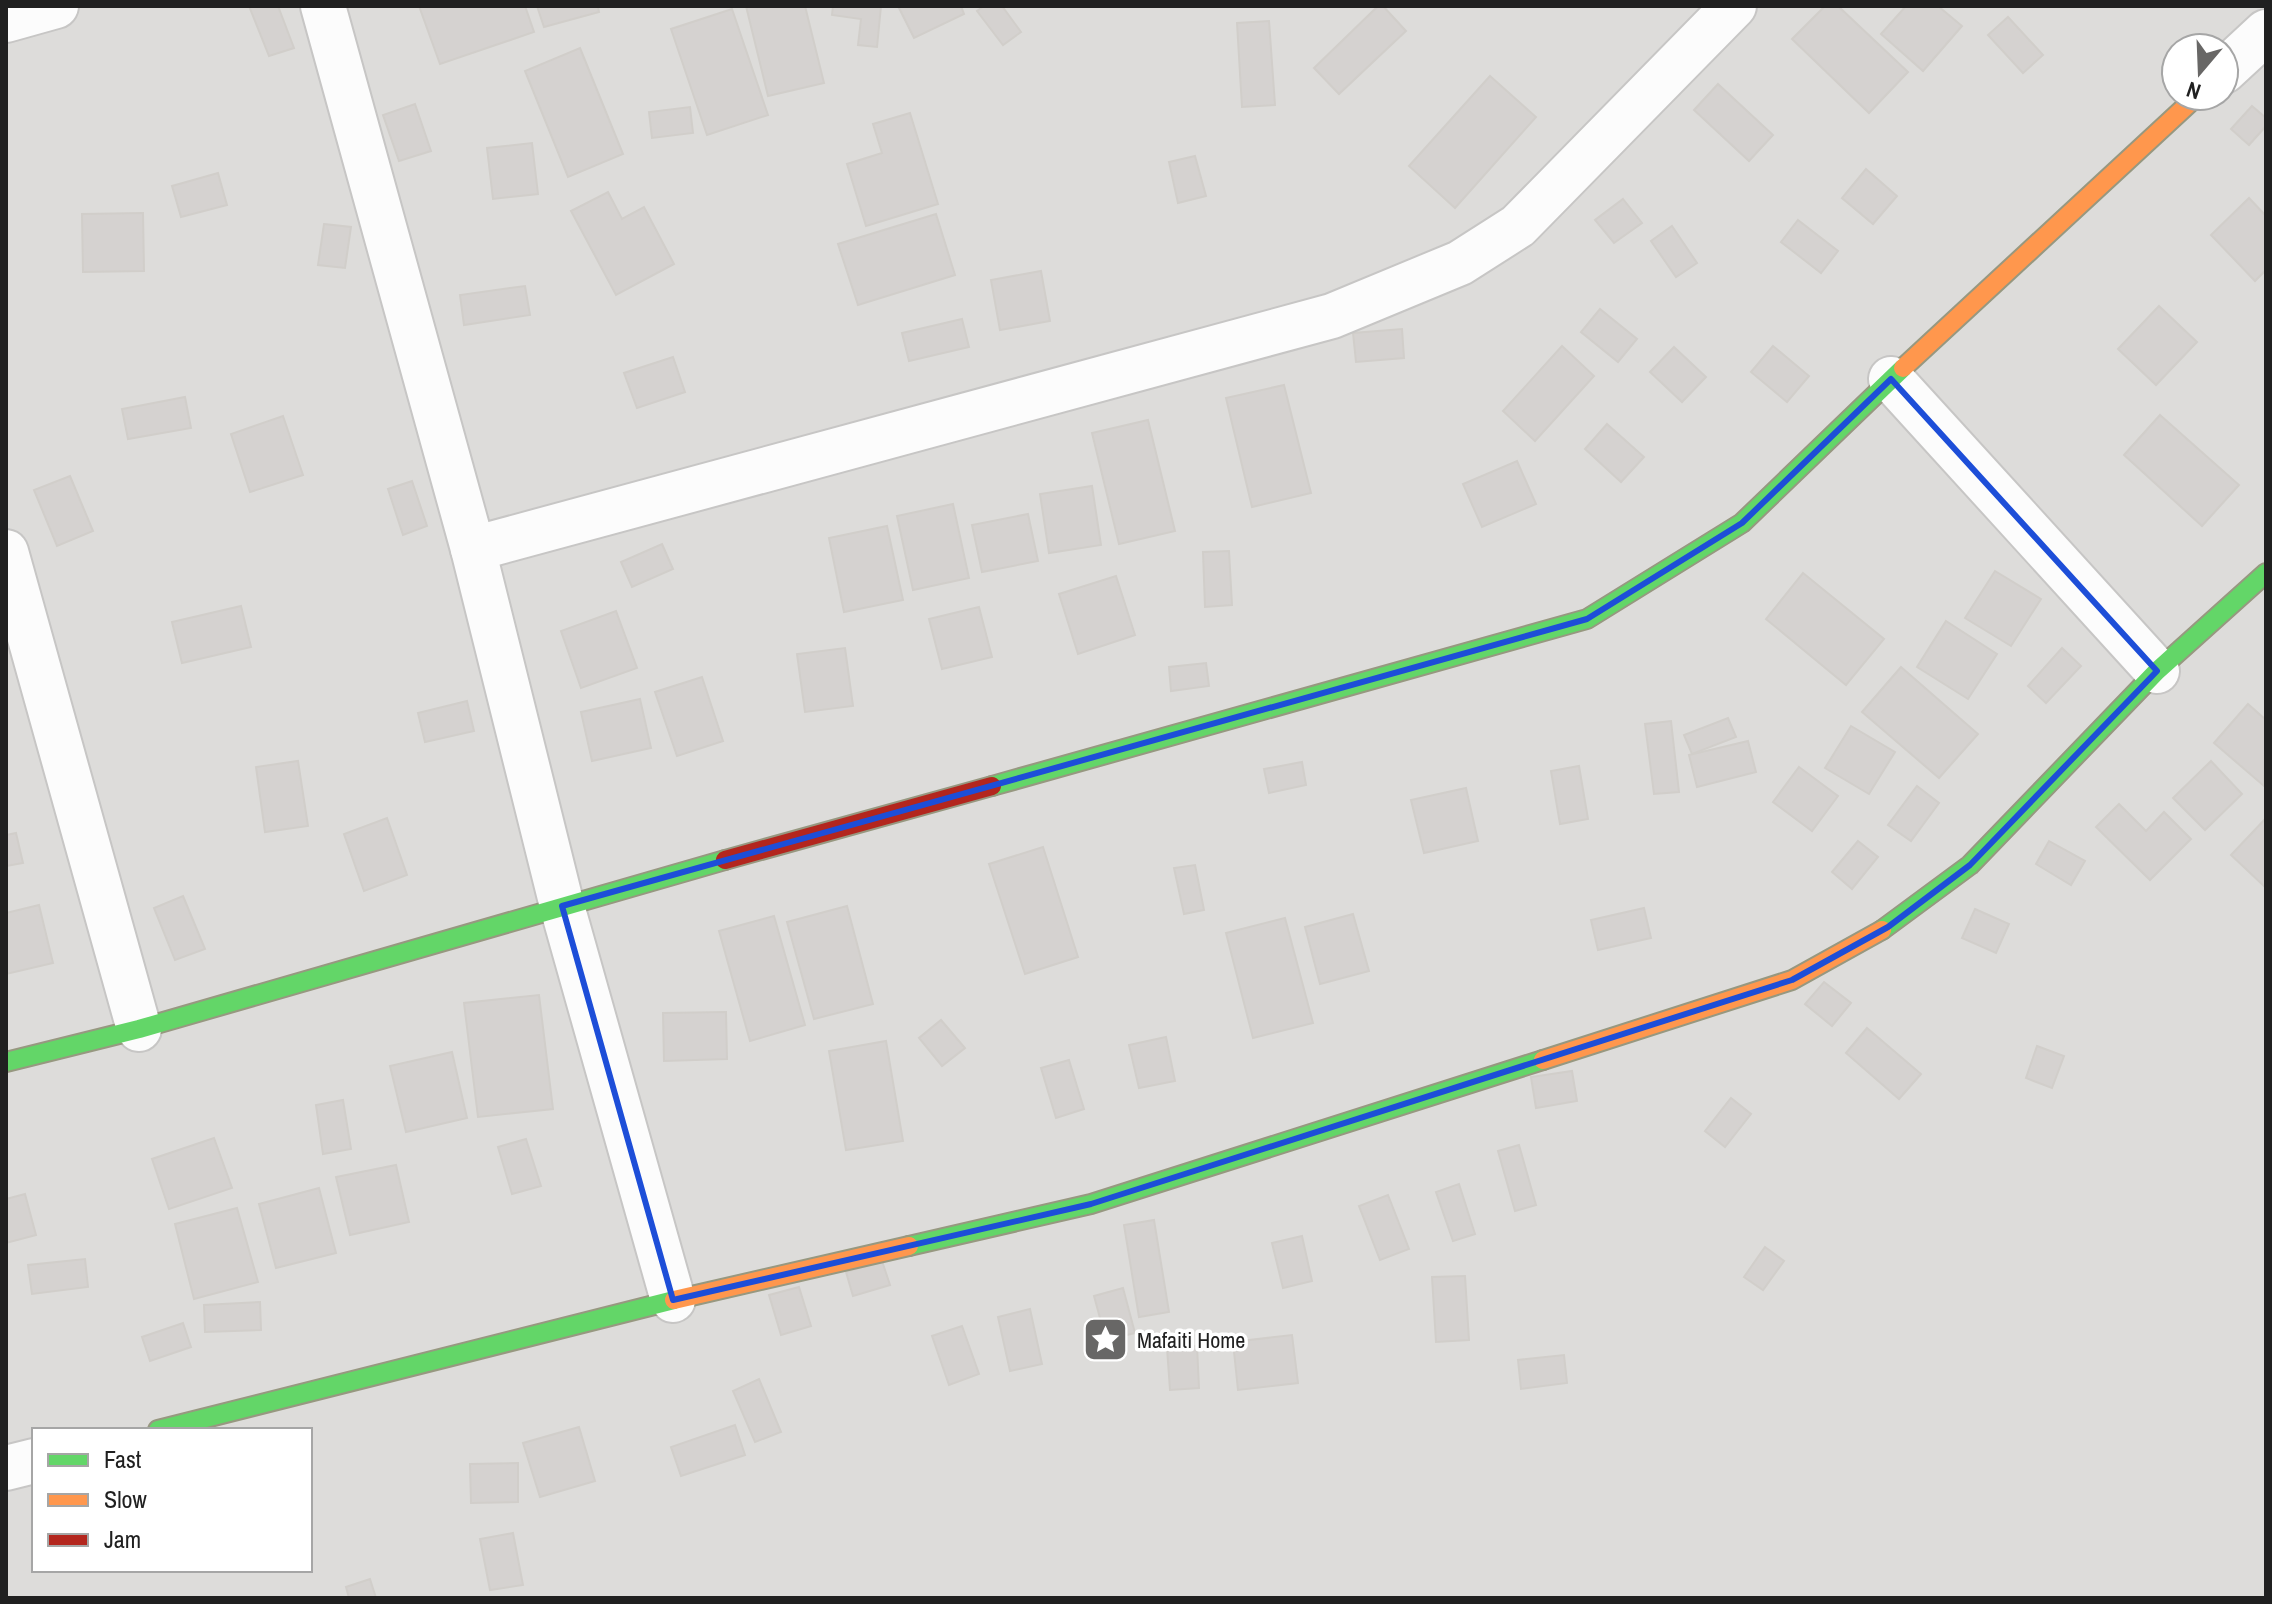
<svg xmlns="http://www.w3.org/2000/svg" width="2272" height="1604" viewBox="0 0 2272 1604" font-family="'Archivo Narrow',sans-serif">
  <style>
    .residential { fill: #dddcda; fill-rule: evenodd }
    .building { fill: #d5d2d0; stroke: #d1ceca; stroke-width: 2 }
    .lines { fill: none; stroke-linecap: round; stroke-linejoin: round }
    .street-casing { stroke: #c7c6c5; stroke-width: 48 }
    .fast-casing { stroke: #979880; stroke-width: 22 }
    .slow-casing { stroke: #979880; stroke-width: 22 }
    .jam-casing { stroke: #979880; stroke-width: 22 }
    .street { stroke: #fcfcfc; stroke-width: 44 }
    .fast { stroke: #63d668; stroke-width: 18 }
    .slow { stroke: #ff974d; stroke-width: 18 }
    .jam { stroke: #b3261e; stroke-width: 18 }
    .marked { fill: none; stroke: #1d4ed8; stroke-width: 6; stroke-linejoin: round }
    .labels { text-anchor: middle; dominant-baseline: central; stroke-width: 7; stroke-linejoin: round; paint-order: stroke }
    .poi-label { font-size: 22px; fill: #202020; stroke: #fff; text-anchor: start }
  </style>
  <rect width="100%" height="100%" fill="#eeece9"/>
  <!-- residential -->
  <path class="residential" d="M6,6H2266V1598H6ZM2176,48H2224V96H2176ZM34,1430H310V1570H34Z"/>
  <!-- building -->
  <g class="building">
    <polygon points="249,6 278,6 294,48 269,56"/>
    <polygon points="419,6 525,6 534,32 440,64"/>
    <polygon points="537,6 598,6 599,12 544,27"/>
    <polygon points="746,6 805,6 824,83 768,96"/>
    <polygon points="833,6 881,6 877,47 858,45 861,19 832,15"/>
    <polygon points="898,6 961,6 964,14 914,38"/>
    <polygon points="984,6 1002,6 1021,32 1003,45 977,11"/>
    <polygon points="1378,6 1383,6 1406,31 1339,94 1314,68"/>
    <polygon points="1825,6 1838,6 1908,72 1869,113 1792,39"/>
    <polygon points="1906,6 1938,6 1962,26 1923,71 1881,34"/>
    <polygon points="732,9 768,115 707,135 671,29"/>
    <polygon points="2008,17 2043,55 2023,73 1988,35"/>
    <polygon points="1269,21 1275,105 1242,107 1237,23"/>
    <polygon points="580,48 623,154 568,177 525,71"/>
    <polygon points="1490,76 1536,117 1455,208 1409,166"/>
    <polygon points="1718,84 1773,135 1749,161 1694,110"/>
    <polygon points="415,104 431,151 399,161 383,115"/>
    <polygon points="2252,106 2266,118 2266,126 2249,145 2231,129"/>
    <polygon points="690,107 693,133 652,138 649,112"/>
    <polygon points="910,113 938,204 866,226 847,164 882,153 873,124"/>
    <polygon points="532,143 538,194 493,199 487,148"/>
    <polygon points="1195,156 1206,196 1178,203 1169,162"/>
    <polygon points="1866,169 1897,196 1873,224 1842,198"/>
    <polygon points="218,173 227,205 181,217 172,186"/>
    <polygon points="608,192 622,219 644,207 674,264 616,295 571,211"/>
    <polygon points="2249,198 2266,216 2266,270 2255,281 2211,235"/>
    <polygon points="1623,199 1642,223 1614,243 1595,220"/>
    <polygon points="143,213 144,271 83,272 82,214"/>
    <polygon points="936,214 955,275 858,305 838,244"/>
    <polygon points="1798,220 1838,251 1821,273 1781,242"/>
    <polygon points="324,224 351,227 345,268 318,265"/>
    <polygon points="1672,226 1697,263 1676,277 1651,241"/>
    <polygon points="1041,271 1050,321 1000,330 991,280"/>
    <polygon points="525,286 530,315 464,325 460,295"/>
    <polygon points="2159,306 2197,342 2156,385 2118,349"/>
    <polygon points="1600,309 1637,339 1618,362 1581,332"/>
    <polygon points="962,319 969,347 909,361 902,333"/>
    <polygon points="1402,329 1404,358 1356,362 1353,333"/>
    <polygon points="1562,346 1594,376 1535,441 1503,411"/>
    <polygon points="1773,346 1809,376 1787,402 1751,372"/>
    <polygon points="1674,347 1706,377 1682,402 1650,372"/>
    <polygon points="673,357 685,392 637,408 624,373"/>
    <polygon points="1284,385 1311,493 1252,507 1226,398"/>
    <polygon points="185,397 191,428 128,439 122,409"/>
    <polygon points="2160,415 2239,485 2202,526 2124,455"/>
    <polygon points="283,416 303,475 250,492 231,434"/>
    <polygon points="1148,420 1175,531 1119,544 1092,433"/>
    <polygon points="1607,424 1644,457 1621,482 1585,449"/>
    <polygon points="1517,461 1536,504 1482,527 1463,484"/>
    <polygon points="70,476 93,531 57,546 34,490"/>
    <polygon points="412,481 427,526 403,535 388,489"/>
    <polygon points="1092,486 1101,545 1049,553 1040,494"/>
    <polygon points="953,504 969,578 913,590 897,516"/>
    <polygon points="1028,514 1038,561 982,572 972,525"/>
    <polygon points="887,526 903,600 844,612 829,538"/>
    <polygon points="662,544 673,569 632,587 621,562"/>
    <polygon points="1229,551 1232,605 1205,607 1203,552"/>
    <polygon points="1995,571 2041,599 2011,646 1965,618"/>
    <polygon points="1803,573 1884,639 1846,685 1766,619"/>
    <polygon points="1116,576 1135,635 1078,654 1059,594"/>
    <polygon points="241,606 251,647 182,663 172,622"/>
    <polygon points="979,607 992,657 942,669 929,619"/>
    <polygon points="616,611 637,668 581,688 561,631"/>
    <polygon points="1946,621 1997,654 1968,699 1917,667"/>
    <polygon points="845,648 853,706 805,712 797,654"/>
    <polygon points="2062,648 2081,666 2046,703 2028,686"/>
    <polygon points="1206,663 1209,686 1171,691 1169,667"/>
    <polygon points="1901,667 1978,734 1939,778 1862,712"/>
    <polygon points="702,677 723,741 677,756 655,692"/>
    <polygon points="640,699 651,748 592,761 581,712"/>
    <polygon points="467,701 474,731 425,742 418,713"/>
    <polygon points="2248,704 2266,720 2264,786 2214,743"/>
    <polygon points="1728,718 1736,737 1692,754 1684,735"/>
    <polygon points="1671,721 1679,792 1654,794 1645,724"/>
    <polygon points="1851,726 1895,752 1869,794 1825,768"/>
    <polygon points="1748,741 1756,772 1697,787 1689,755"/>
    <polygon points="298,761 308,826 265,832 256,767"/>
    <polygon points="2211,761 2242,794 2205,830 2173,798"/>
    <polygon points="1302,762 1306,785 1269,793 1264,769"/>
    <polygon points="1579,766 1588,819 1560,824 1551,771"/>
    <polygon points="1799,767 1838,796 1812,831 1773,802"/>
    <polygon points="1917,786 1939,803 1911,841 1888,825"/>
    <polygon points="1466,788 1478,841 1424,853 1411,800"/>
    <polygon points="2119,804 2146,831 2164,812 2191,839 2150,880 2096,827"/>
    <polygon points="387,818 407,875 364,891 344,834"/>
    <polygon points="2266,818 2266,888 2231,855"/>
    <polygon points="16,833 23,863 6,866 6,835"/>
    <polygon points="1858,841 1878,857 1852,889 1832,872"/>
    <polygon points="2049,841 2085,861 2071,885 2036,864"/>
    <polygon points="1043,847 1078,957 1025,974 989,864"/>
    <polygon points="1195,865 1204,910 1184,914 1174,868"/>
    <polygon points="183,896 205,949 175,960 154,908"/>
    <polygon points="39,905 53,963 6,974 6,913"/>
    <polygon points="847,906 873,1004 814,1019 787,922"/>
    <polygon points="1644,908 1651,938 1598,950 1591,920"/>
    <polygon points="1975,909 2009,924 1996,953 1962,938"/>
    <polygon points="1353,914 1369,971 1320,984 1305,927"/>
    <polygon points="774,916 805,1025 750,1041 719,931"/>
    <polygon points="1285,918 1313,1023 1253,1038 1226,933"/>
    <polygon points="1824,982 1851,1003 1832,1026 1805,1004"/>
    <polygon points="539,995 553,1109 478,1117 464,1003"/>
    <polygon points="726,1012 727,1059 664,1061 663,1013"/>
    <polygon points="941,1020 965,1048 942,1066 919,1038"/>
    <polygon points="1867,1028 1921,1074 1899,1099 1846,1053"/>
    <polygon points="1166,1037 1175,1081 1139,1088 1129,1045"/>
    <polygon points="886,1041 903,1141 846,1150 829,1051"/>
    <polygon points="2037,1046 2064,1056 2052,1088 2026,1078"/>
    <polygon points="452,1052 467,1118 406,1132 390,1066"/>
    <polygon points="1069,1060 1084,1109 1056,1118 1041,1068"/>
    <polygon points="1572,1071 1577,1101 1536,1108 1531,1077"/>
    <polygon points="1731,1098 1751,1114 1725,1147 1705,1131"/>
    <polygon points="343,1100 351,1149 323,1154 316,1105"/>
    <polygon points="214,1138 232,1188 169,1209 152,1159"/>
    <polygon points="526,1139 541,1186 512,1194 498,1147"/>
    <polygon points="1519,1145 1536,1205 1515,1211 1498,1151"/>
    <polygon points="396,1165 409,1222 350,1235 336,1177"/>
    <polygon points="1459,1184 1475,1234 1453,1241 1436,1192"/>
    <polygon points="319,1188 336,1253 276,1268 259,1204"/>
    <polygon points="25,1194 36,1235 6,1243 6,1199"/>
    <polygon points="1388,1195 1409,1249 1380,1260 1359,1206"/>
    <polygon points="237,1208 258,1282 194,1299 175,1224"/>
    <polygon points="1154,1220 1169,1312 1139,1317 1124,1225"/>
    <polygon points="1302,1236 1312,1281 1283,1288 1272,1243"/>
    <polygon points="1765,1247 1784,1261 1763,1290 1744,1277"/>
    <polygon points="85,1259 88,1287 32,1294 28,1265"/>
    <polygon points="882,1261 890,1285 853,1296 846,1272"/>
    <polygon points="1465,1276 1469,1340 1436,1342 1432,1277"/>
    <polygon points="799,1287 811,1326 781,1335 769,1295"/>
    <polygon points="1123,1288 1135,1333 1106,1340 1094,1296"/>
    <polygon points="260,1302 261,1330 205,1332 204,1305"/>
    <polygon points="1030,1309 1042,1364 1010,1371 998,1317"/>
    <polygon points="183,1323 191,1347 150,1361 142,1337"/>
    <polygon points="962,1326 979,1374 949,1385 932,1336"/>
    <polygon points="1292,1335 1298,1383 1238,1390 1233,1342"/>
    <polygon points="1197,1346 1199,1388 1170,1390 1167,1348"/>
    <polygon points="1564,1355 1567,1383 1521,1389 1518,1360"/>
    <polygon points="759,1379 781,1432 755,1442 733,1391"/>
    <polygon points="735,1425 745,1455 681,1476 671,1447"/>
    <polygon points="579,1427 595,1481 540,1497 523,1443"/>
    <polygon points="518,1463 518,1502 471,1503 470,1464"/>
    <polygon points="513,1533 523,1585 490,1590 480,1539"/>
    <polygon points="370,1579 376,1598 349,1598 346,1587"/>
  </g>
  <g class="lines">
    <defs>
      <g id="street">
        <polyline points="323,6 473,549 562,906 673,1300"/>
        <polyline points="6,20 56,6"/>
        <polyline points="2224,71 2266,32"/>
        <polyline points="1891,379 2157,671"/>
        <polyline points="473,549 1332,316 1460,263 1518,226 1734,6"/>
        <polyline points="6,552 139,1029"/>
        <polyline points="6,1468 34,1461"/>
      </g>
      <g id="fast">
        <polyline points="992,786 1587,619 1742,523 1903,368"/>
        <polyline points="1882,930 1970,865 2157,671 2266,573"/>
        <polyline points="6,1062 139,1029 725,860"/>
        <polyline points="909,1246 1091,1204 1543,1060"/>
        <polyline points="158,1430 674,1300"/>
      </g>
      <g id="slow">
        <polyline points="1903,368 2197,96"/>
        <polyline points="1543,1060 1792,980 1882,930"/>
        <polyline points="674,1300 909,1246"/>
      </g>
      <polyline id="jam" points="725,860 992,786"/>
    </defs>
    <!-- street casing -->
    <use href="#street" class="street-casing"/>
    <!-- fast casing -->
    <use href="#fast" class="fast-casing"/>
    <!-- slow casing -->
    <use href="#slow" class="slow-casing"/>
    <!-- jam casing -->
    <use href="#jam" class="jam-casing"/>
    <!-- street -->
    <use href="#street" class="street"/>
    <!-- fast -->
    <use href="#fast" class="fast"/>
    <!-- slow -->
    <use href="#slow" class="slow"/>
    <!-- jam -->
    <use href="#jam" class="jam"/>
  </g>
  <!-- marked area -->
  <path class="marked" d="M1891,379L2157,671L1970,865L1888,927L1792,980L1091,1204L673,1300L562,906L1587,619L1742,523Z"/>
  <!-- icons -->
  <defs>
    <symbol id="sight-square" viewBox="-11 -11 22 22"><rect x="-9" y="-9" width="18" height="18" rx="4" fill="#686766" stroke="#fff"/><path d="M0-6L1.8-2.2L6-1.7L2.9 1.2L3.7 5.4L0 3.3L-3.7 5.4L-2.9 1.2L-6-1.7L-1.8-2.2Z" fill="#fff"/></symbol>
  </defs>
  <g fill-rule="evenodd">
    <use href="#sight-square" x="1080" y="1314" width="51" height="51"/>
  </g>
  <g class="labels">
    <!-- poi labels -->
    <g class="poi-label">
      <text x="1137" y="1340">Mafaiti Home</text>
    </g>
  </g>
  <!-- border -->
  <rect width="2272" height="1604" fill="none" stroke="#202020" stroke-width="16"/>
  <!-- legend -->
  <rect x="32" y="1428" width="280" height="144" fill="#ffffff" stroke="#a6a6a6" stroke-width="2"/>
  <rect x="48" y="1454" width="40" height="12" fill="#63d668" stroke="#a6a6a6" stroke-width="2"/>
  <text x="104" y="1468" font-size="24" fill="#202020">Fast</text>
  <rect x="48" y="1494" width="40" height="12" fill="#ff974d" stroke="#a6a6a6" stroke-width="2"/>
  <text x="104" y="1508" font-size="24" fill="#202020">Slow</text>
  <rect x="48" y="1534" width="40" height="12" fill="#b3261e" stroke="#a6a6a6" stroke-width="2"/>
  <text x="104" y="1548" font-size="24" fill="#202020">Jam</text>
  <!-- north arrow -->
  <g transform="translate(2200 72) rotate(199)"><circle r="38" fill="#ffffff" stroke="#a6a6a6" stroke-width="2"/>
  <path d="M0-6L14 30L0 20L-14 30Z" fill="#686766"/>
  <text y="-12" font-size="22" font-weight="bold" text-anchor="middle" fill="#202020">N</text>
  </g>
</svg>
